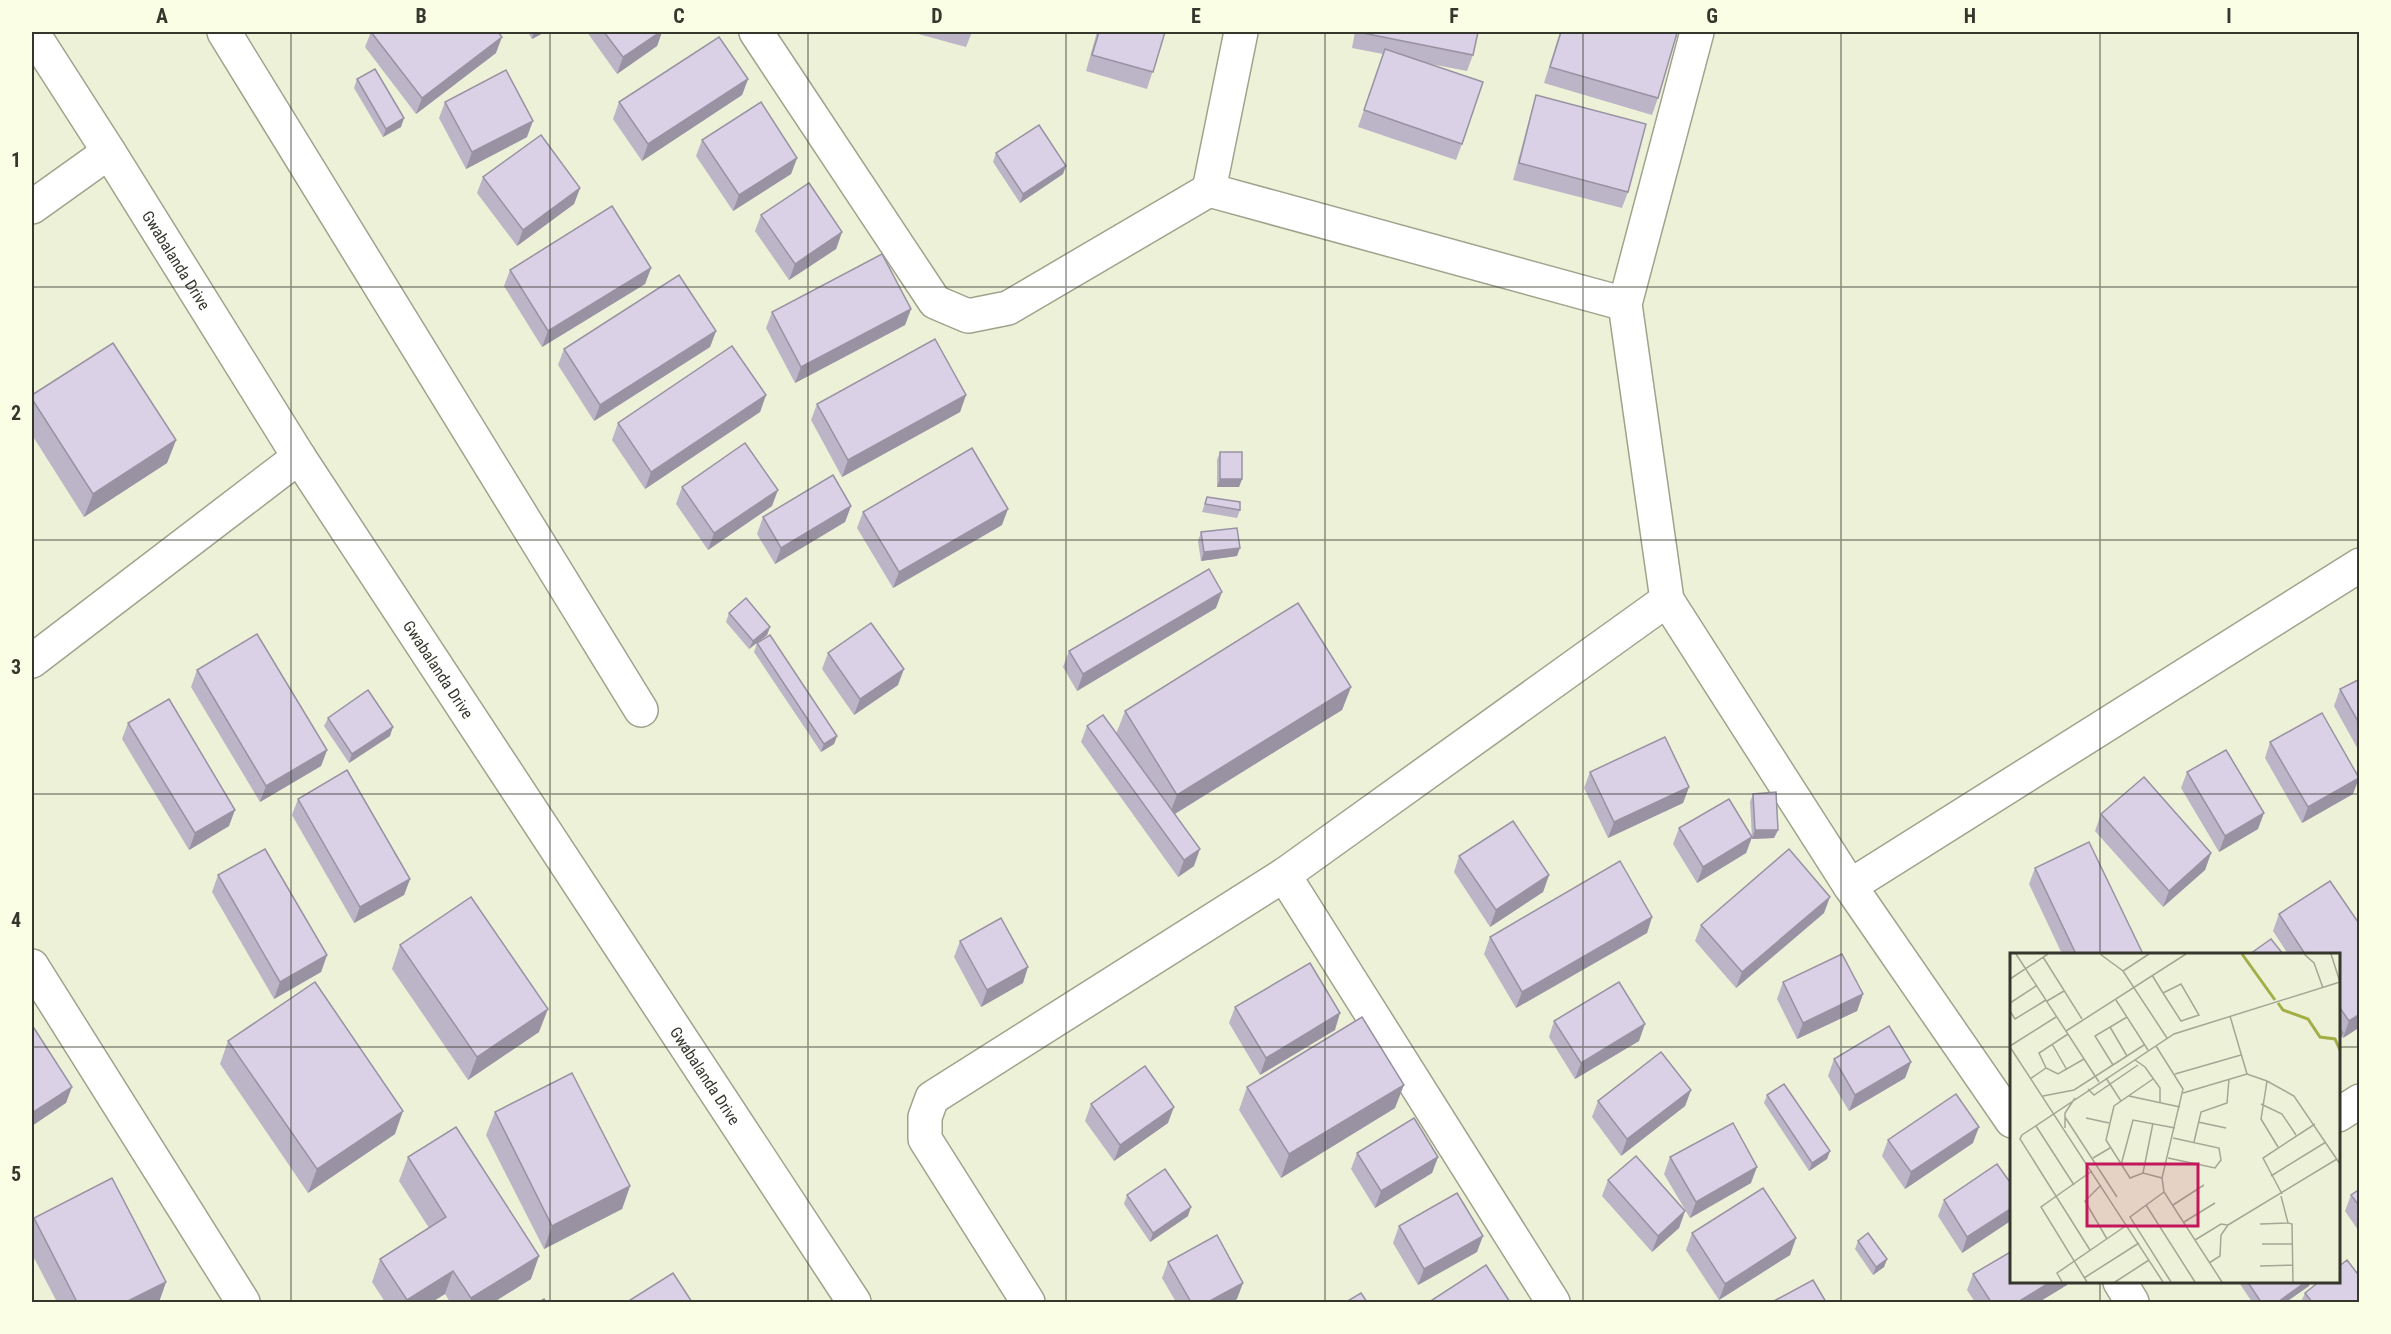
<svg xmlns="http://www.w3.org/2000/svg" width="2391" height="1334" viewBox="0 0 2391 1334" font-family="'Roboto Condensed',sans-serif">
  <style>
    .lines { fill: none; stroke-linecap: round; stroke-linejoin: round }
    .minor-casing { stroke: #9fa38c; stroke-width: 36 }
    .tertiary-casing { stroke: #9fa38c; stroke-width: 36 }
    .minor { stroke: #fff; stroke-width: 33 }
    .tertiary { stroke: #fff; stroke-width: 33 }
    .wall { fill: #bcb4c7 }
    .shaded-wall { fill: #9992a2 }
    .building { fill: #dbd1e7; stroke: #9992a2; stroke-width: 1.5 }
    .grid { fill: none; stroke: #35372d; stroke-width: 1.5; stroke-opacity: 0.55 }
    .labels { text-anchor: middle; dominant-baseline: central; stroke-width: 5; stroke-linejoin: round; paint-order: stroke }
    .street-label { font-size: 16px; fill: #35372d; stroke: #fafee5 }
    .inset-river { fill: none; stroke: #a4ae47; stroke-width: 3 }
    .inset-road { fill: none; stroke: #a3a794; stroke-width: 1.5 }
    .view { fill: #c2185b; fill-opacity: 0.15; stroke: #c2185b; stroke-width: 3 }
    .inset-edge { fill: none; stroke: #35372d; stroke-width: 3 }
    .neatline { fill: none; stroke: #35372d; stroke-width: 2 }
    .grid-label { font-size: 20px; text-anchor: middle; font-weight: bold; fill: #35372d }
  </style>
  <rect width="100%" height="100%" fill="#edf1d8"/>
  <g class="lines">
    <defs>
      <g id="minor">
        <polyline points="224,32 641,710"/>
        <polyline points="756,32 935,302 968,316 1008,308 1209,190 1625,304"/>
        <polyline points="1697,32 1625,304 1667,600 1850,886 2012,1121"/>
        <polyline points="1209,190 1241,32"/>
        <polyline points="32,207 109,152"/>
        <polyline points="32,661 299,457"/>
        <polyline points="1284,875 1553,1302"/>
        <polyline points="1850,886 2360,565"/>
        <polyline points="32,966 243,1302"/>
        <polyline points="2338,1115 2360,1101"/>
        <polyline points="2120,1282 2132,1302"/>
        <polyline points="1028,1302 925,1139 925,1117 932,1098 1284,875 1667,600"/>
      </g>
      <g id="tertiary">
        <path id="s1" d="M32,32L109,152L299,457L854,1302"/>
      </g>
    </defs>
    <!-- minor casing -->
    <use href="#minor" class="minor-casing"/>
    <!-- tertiary casing -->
    <use href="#tertiary" class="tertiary-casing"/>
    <!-- minor -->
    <use href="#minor" class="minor"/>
    <!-- tertiary -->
    <use href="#tertiary" class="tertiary"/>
  </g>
  <!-- wall -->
  <g class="wall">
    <polygon points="371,32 496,53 416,114 365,47"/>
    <polygon points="528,32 545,32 532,39"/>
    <polygon points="587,32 662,32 657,46 617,74"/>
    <polygon points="911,32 972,32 966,47"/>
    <polygon points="1097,32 1165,32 1147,89 1086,71"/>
    <polygon points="1355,32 1478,32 1473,55 1467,71 1426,63 1462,144 1456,160 1358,127 1383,54 1352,48"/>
    <polygon points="1560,32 1673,32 1658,98 1652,115 1544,83"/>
    <polygon points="357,79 401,127 383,137 354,88"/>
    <polygon points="748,79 742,95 642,161 613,119 619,102"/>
    <polygon points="1536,95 1628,192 1622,208 1513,180 1531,112"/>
    <polygon points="445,102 527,137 466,169 439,118"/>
    <polygon points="702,140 797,158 791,174 733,211 696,156"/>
    <polygon points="996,153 1063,174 1020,203 993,162"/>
    <polygon points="483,177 580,188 574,204 517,246 477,193"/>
    <polygon points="761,215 842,232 836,249 789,280 755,231"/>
    <polygon points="651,268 645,284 542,347 504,286 510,270"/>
    <polygon points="911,309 905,325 795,383 766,328 772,312"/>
    <polygon points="716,331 710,347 594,421 558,365 564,349"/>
    <polygon points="32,395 176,440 167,463 84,517 32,435"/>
    <polygon points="766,395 760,412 645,489 612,440 618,423"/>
    <polygon points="966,395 960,412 842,477 811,420 817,404"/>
    <polygon points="1220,452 1242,479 1239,487 1217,487 1217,460"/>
    <polygon points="682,487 772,506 708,550 676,504"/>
    <polygon points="1207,497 1240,510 1237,518 1202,512"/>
    <polygon points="851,506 845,522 775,564 757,534 763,517"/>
    <polygon points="863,512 1002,525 893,588 857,528"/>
    <polygon points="1201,532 1237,556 1201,561 1198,541"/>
    <polygon points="1216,608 1077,691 1063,667 1069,651"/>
    <polygon points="729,613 770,627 767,635 749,649 726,622"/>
    <polygon points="757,643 837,736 834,744 821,752 754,652"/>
    <polygon points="828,653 898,685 854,715 822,669"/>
    <polygon points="197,670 327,750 321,766 260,802 191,687"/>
    <polygon points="2360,679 2360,753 2334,706 2340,689"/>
    <polygon points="1351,687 1342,710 1175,814 1194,866 1178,877 1081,742 1087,726 1116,734 1125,711"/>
    <polygon points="328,718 390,736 349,763 324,726"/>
    <polygon points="128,723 229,826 189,850 122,739"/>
    <polygon points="2270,742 2353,794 2302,823 2265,758"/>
    <polygon points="1590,772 1689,787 1683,803 1608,838 1584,788"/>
    <polygon points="2187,772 2258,829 2219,852 2181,788"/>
    <polygon points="1753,794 1778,830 1774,838 1752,839 1752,837 1746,853 1697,883 1673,844 1679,828 1752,837 1750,802"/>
    <polygon points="298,799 410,879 404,895 354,923 292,815"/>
    <polygon points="2101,814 2211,853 2205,870 2163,907 2095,831"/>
    <polygon points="1459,856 1549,875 1543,892 1490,927 1454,872"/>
    <polygon points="2035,868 2143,954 2062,954 2029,884"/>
    <polygon points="218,875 327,955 321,972 274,999 212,892"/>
    <polygon points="2330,881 2360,925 2360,1027 2343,1038 2342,1036 2338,1046 2338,954 2288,954 2273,931 2279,914"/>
    <polygon points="1824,913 1736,988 1695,941 1701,925"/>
    <polygon points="1652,917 1647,933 1516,1008 1484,954 1490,937"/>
    <polygon points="960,941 1023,983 981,1007 954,957"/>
    <polygon points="400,945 539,1032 468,1080 392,969"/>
    <polygon points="1783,982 1863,994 1857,1011 1797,1039 1777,999"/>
    <polygon points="1235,1007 1335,1030 1260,1075 1229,1023"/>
    <polygon points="1554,1021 1639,1041 1575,1079 1549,1037"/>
    <polygon points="228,1041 395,1134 308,1193 220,1064"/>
    <polygon points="1834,1059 1911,1062 1905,1078 1849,1111 1828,1076"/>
    <polygon points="1247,1087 1395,1108 1281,1178 1239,1110"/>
    <polygon points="1691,1090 1685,1106 1621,1156 1592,1117 1598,1101"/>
    <polygon points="1767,1095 1830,1151 1827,1159 1809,1171 1764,1103"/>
    <polygon points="1091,1104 1168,1123 1114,1161 1085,1121"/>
    <polygon points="495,1112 630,1186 622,1209 544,1249 486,1135"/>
    <polygon points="1888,1140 1973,1143 1905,1189 1882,1156"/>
    <polygon points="1357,1153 1438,1157 1432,1173 1375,1208 1351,1169"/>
    <polygon points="408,1157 531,1279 494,1302 450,1302 445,1294 432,1302 385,1302 372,1282 380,1259 429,1228 399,1181"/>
    <polygon points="1670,1157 1751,1183 1690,1218 1664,1174"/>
    <polygon points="1608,1180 1685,1211 1679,1228 1652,1252 1602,1196"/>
    <polygon points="2012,1185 2012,1220 1962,1253 1938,1216 1944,1200"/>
    <polygon points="2360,1189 2360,1233 2345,1211 2351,1195"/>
    <polygon points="1127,1195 1188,1216 1150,1242 1124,1204"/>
    <polygon points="34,1218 166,1282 159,1302 57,1302 32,1254 32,1225"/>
    <polygon points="1399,1226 1477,1252 1418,1285 1393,1243"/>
    <polygon points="1692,1233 1796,1238 1790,1255 1719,1300 1686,1250"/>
    <polygon points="1858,1241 1887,1259 1884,1267 1873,1275 1855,1249"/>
    <polygon points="1168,1262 1237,1299 1231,1302 1176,1302 1162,1278"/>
    <polygon points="1973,1274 2067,1285 2039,1302 1975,1302 1967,1290"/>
    <polygon points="2238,1281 2311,1281 2309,1286 2286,1302 2252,1302"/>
    <polygon points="2305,1293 2360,1302 2301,1302"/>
  </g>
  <!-- shaded-wall -->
  <g class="shaded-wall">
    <polygon points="534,32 545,32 532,39"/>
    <polygon points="660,32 662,32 657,46 617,74 623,57"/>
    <polygon points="502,37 496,53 416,114 422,98"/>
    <polygon points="748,79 742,95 642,161 648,144"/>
    <polygon points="404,118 401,127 383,137 386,129"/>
    <polygon points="533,121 527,137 466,169 472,152"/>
    <polygon points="797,158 791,174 733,211 739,195"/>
    <polygon points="1066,166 1063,174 1020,203 1023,194"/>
    <polygon points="580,188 574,204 517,246 523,230"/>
    <polygon points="842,232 836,249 789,280 795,264"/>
    <polygon points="651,268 645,284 542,347 548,331"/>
    <polygon points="911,309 905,325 795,383 801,367"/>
    <polygon points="716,331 710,347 594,421 600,405"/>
    <polygon points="766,395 760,412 645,489 651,472"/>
    <polygon points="966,395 960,412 842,477 848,460"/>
    <polygon points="176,440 167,463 84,517 93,494"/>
    <polygon points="1220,479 1242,479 1239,487 1217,487"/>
    <polygon points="778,490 772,506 708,550 714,533"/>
    <polygon points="851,506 845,522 775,564 781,548"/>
    <polygon points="1008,509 1002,525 893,588 899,572"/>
    <polygon points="1240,548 1237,556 1201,561 1204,552"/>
    <polygon points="1222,592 1216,608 1077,691 1083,674"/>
    <polygon points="770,627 767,635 749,649 753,641"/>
    <polygon points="904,669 898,685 854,715 860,699"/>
    <polygon points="1351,687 1342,710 1168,818 1177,795"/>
    <polygon points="393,727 390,736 349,763 352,754"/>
    <polygon points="837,736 834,744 821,752 824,744"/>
    <polygon points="327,750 321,766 260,802 266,786"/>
    <polygon points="2359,778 2353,794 2302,823 2308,807"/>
    <polygon points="1689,787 1683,803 1608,838 1614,822"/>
    <polygon points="235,810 229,826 189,850 195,833"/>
    <polygon points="2264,813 2258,829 2219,852 2225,836"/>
    <polygon points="1755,830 1778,830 1774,838 1752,839"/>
    <polygon points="1752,837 1746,853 1697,883 1703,867"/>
    <polygon points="1200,849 1194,866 1178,877 1184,860"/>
    <polygon points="2211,853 2205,870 2163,907 2169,891"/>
    <polygon points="1549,875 1543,892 1490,927 1496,910"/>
    <polygon points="410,879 404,895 354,923 360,907"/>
    <polygon points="1830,897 1824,913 1736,988 1742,972"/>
    <polygon points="1652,917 1647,933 1516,1008 1522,992"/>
    <polygon points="327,955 321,972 274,999 280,982"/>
    <polygon points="1028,967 1023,983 981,1007 987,990"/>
    <polygon points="1863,994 1857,1011 1797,1039 1803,1023"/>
    <polygon points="548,1009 539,1032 468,1080 477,1057"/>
    <polygon points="1340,1013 1335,1030 1260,1075 1266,1058"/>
    <polygon points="2360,1014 2360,1027 2343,1038 2349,1021"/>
    <polygon points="1645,1024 1639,1041 1575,1079 1581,1063"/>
    <polygon points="2343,1033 2338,1046 2338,1036"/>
    <polygon points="1911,1062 1905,1078 1849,1111 1855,1095"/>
    <polygon points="1404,1085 1395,1108 1281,1178 1289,1154"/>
    <polygon points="72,1087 66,1103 32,1126 32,1113"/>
    <polygon points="1691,1090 1685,1106 1621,1156 1627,1139"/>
    <polygon points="1174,1107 1168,1123 1114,1161 1120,1145"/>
    <polygon points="403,1111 395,1134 308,1193 317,1169"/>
    <polygon points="1979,1127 1973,1143 1905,1189 1911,1172"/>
    <polygon points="1830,1151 1827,1159 1809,1171 1812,1163"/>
    <polygon points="1438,1157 1432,1173 1375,1208 1381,1191"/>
    <polygon points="1757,1167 1751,1183 1690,1218 1696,1202"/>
    <polygon points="630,1186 622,1209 544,1249 552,1226"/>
    <polygon points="1191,1207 1188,1216 1150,1242 1153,1233"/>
    <polygon points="2012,1208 2012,1220 1962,1253 1967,1237"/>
    <polygon points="1685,1211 1679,1228 1652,1252 1658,1236"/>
    <polygon points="1483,1236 1477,1252 1418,1285 1424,1269"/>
    <polygon points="1796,1238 1790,1255 1719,1300 1725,1284"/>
    <polygon points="539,1256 531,1279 494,1302 470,1302 471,1298"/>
    <polygon points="1887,1259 1884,1267 1873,1275 1876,1267"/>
    <polygon points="453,1271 445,1294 432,1302 406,1302 407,1300"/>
    <polygon points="2052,1281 2068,1281 2067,1285 2039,1302 2018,1302"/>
    <polygon points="2307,1281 2311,1281 2309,1286 2286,1302 2278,1302"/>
    <polygon points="166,1282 159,1302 126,1302"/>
    <polygon points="1243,1283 1237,1299 1231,1302 1208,1302"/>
  </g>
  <!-- building -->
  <g class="building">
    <polygon points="371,32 498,32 502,37 422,98"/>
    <polygon points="604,32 660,32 623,57"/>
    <polygon points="1099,32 1165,32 1153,72 1092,55"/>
    <polygon points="1358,32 1478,32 1473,55"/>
    <polygon points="1561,32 1673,32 1677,33 1658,98 1550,67"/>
    <polygon points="719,37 748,79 648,144 619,102"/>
    <polygon points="1385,49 1483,82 1462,144 1364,110"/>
    <polygon points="375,69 404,118 386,129 357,79"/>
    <polygon points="506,70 533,121 472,152 445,102"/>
    <polygon points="1536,95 1646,124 1628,192 1519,163"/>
    <polygon points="761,102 797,158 739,195 702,140"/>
    <polygon points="1039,125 1066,166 1023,194 996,153"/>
    <polygon points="541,135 580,188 523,230 483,177"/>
    <polygon points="809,183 842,232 795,264 761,215"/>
    <polygon points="612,206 651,268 548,331 510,270"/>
    <polygon points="882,254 911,309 801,367 772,312"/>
    <polygon points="679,275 716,331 600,405 564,349"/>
    <polygon points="935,339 966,395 848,460 817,404"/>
    <polygon points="113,343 176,440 93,494 32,399 32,395"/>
    <polygon points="732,346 766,395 651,472 618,423"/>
    <polygon points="745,443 778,490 714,533 682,487"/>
    <polygon points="972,448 1008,509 899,572 863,512"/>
    <rect x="1220" y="452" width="22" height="27"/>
    <polygon points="833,475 851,506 781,548 763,517"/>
    <polygon points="1207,497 1240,502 1240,510 1205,504"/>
    <polygon points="1237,528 1240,548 1204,552 1201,532"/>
    <polygon points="1209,569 1222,592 1083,674 1069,651"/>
    <polygon points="746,598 770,627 753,641 729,613"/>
    <polygon points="1298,603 1351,687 1177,795 1125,711"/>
    <polygon points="871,623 904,669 860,699 828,653"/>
    <polygon points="257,634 327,750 266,786 197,670"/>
    <polygon points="770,635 837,736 824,744 757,643"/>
    <polygon points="2360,679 2360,725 2340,689"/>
    <polygon points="368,690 393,727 352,754 328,718"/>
    <polygon points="169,699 235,810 195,833 128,723"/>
    <polygon points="2322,713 2359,778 2308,807 2270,742"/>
    <polygon points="1103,715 1200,849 1184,860 1087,726"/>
    <polygon points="1665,737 1689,787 1614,822 1590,772"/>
    <polygon points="2226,750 2264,813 2225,836 2187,772"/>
    <polygon points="347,770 410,879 360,907 298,799"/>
    <polygon points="2144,777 2211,853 2169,891 2101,814"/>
    <polygon points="1776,792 1778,830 1755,830 1753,794"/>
    <polygon points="1729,799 1752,837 1703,867 1679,828"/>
    <polygon points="1513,821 1549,875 1496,910 1459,856"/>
    <polygon points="2089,842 2143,954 2076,954 2035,868"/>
    <polygon points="265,849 327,955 280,982 218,875"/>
    <polygon points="1789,849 1830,897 1742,972 1701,925"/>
    <polygon points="1620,861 1652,917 1522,992 1490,937"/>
    <polygon points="2330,881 2360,925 2360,1014 2349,1021 2338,1005 2338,954 2305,954 2279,914"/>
    <polygon points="471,897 548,1009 477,1057 400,945"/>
    <polygon points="1001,918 1028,967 987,990 960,941"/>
    <polygon points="2271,939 2283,954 2250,954"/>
    <polygon points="1842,954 1863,994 1803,1023 1783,982"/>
    <polygon points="1310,963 1340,1013 1266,1058 1235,1007"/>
    <polygon points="315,982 403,1111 317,1169 228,1041"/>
    <polygon points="1619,982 1645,1024 1581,1063 1554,1021"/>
    <polygon points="1362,1017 1404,1085 1289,1154 1247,1087"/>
    <polygon points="32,1025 72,1087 32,1113"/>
    <polygon points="1889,1026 1911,1062 1855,1095 1834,1059"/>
    <polygon points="2338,1027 2343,1033 2338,1036"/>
    <polygon points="1661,1052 1691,1090 1627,1139 1598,1101"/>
    <polygon points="1145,1066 1174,1107 1120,1145 1091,1104"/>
    <polygon points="572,1073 630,1186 552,1226 495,1112"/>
    <polygon points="1784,1084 1830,1151 1812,1163 1767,1095"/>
    <polygon points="1956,1094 1979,1127 1911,1172 1888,1140"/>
    <polygon points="1414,1118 1438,1157 1381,1191 1357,1153"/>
    <polygon points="1733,1123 1757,1167 1696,1202 1670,1157"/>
    <polygon points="456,1127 539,1256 471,1298 453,1271 407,1300 380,1259 446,1217 408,1157"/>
    <polygon points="1636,1156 1685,1211 1658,1236 1608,1180"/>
    <polygon points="1997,1164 2012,1185 2012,1208 1967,1237 1944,1200"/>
    <polygon points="1165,1169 1191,1207 1153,1233 1127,1195"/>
    <polygon points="112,1178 166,1282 126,1302 77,1302 34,1218"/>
    <polygon points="1763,1188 1796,1238 1725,1284 1692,1233"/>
    <polygon points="2360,1189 2360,1207 2351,1195"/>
    <polygon points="1457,1193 1483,1236 1424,1269 1399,1226"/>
    <polygon points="1868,1233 1887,1259 1876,1267 1858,1241"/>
    <polygon points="1217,1235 1243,1283 1208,1302 1191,1302 1168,1262"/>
    <polygon points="2012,1251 2012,1281 2052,1281 2018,1302 1991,1302 1973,1274"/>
    <polygon points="2347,1260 2360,1277 2360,1302 2312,1302 2305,1293 2320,1281 2338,1281 2338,1267"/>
    <polygon points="1486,1265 1510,1302 1429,1302"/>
    <polygon points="673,1273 692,1302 627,1302"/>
    <polygon points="1813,1280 1826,1302 1772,1302"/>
    <polygon points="2247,1281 2307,1281 2278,1302 2261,1302"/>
    <polygon points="1361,1293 1367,1302 1346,1302"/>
    <polygon points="544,1299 546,1302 539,1302"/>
  </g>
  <!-- grid -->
  <path class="grid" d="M291,32V1302M550,32V1302M808,32V1302M1066,32V1302M1325,32V1302M1583,32V1302M1841,32V1302M2100,32V954M32,287H2360M32,540H2360M32,794H2360M32,1047H2012M2338,1047H2360M2100,1282V1302"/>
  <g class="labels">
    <!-- street labels -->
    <g class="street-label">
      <text stroke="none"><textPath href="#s1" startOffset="270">Gwabalanda Drive</textPath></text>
      <text stroke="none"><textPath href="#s1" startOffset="756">Gwabalanda Drive</textPath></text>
      <text stroke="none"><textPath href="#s1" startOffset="1242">Gwabalanda Drive</textPath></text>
    </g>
  </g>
  <!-- overview -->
  <g transform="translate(2010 953)">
    <rect width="330" height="330" fill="#edf1d8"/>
    <path class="inset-river" d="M232,1L265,47M268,50L273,57L298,66L310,84L325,86L330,97"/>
    <path class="inset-road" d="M6,1L89,129M90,1L113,18L157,85M294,1L304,10L313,35M33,4L72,66M113,18L139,1M142,22L153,40L171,68L189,62L171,31L153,40M0,26L38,1M106,47L138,97M37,48L54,38M0,50L26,33M0,58L5,66L36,47M220,63L237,121M100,74L117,103M56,78L176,1M58,81L29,100L36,115L48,121L74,106M42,91L57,117M0,93L46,64M146,93L173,136L152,225L154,239L212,329M0,94L153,329M125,107L135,114L150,135V150M103,112L85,83L117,64M165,121L231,102M96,125L111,148M20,126L36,115M143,126L104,153L96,187L120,225L133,220L152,225M257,128L251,166L268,194M78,136L84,142L128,112M173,140L237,121L257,128L284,143L330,211M33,143L64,137L134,92M119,143L170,154M251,151L272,161L286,182M55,164L107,244M76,165L99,170M188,169L216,175M26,173L64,232M55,175V160L65,145M184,189L191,159L217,150L219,126M83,205L100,195M158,205L205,215L211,207L209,195L163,185M111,212L123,167L165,175M133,220L143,170M261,223L316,189M91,232L75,248L97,286M154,239L120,264L161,329M272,241L253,205L305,171M271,243L278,270L282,271L283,329M136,252L185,329M163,252L194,232M174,269L205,250M250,271L278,270M218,272L327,206M185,287L211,271L218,272L211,282L210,303L199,310M252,291H282M80,297L10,186L12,182L164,81L330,29L321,1M250,313L283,312M74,325L129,290M52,329L47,320L117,272M77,329L31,254L82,218M105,329L139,307"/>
    <path class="view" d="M77,211H188V273H77Z"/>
    <rect width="330" height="330" class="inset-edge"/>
  </g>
  <!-- border -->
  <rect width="2391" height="1334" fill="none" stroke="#fafee5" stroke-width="66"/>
  <rect x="33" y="33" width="2325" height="1268" class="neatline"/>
  <g class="grid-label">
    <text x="162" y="23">A</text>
    <text x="421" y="23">B</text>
    <text x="679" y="23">C</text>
    <text x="937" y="23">D</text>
    <text x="1196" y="23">E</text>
    <text x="1454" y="23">F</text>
    <text x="1712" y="23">G</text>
    <text x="1970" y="23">H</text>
    <text x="2229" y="23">I</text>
    <text x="16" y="167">1</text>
    <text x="16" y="420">2</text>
    <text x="16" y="674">3</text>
    <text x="16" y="927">4</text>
    <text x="16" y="1181">5</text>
  </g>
</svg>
